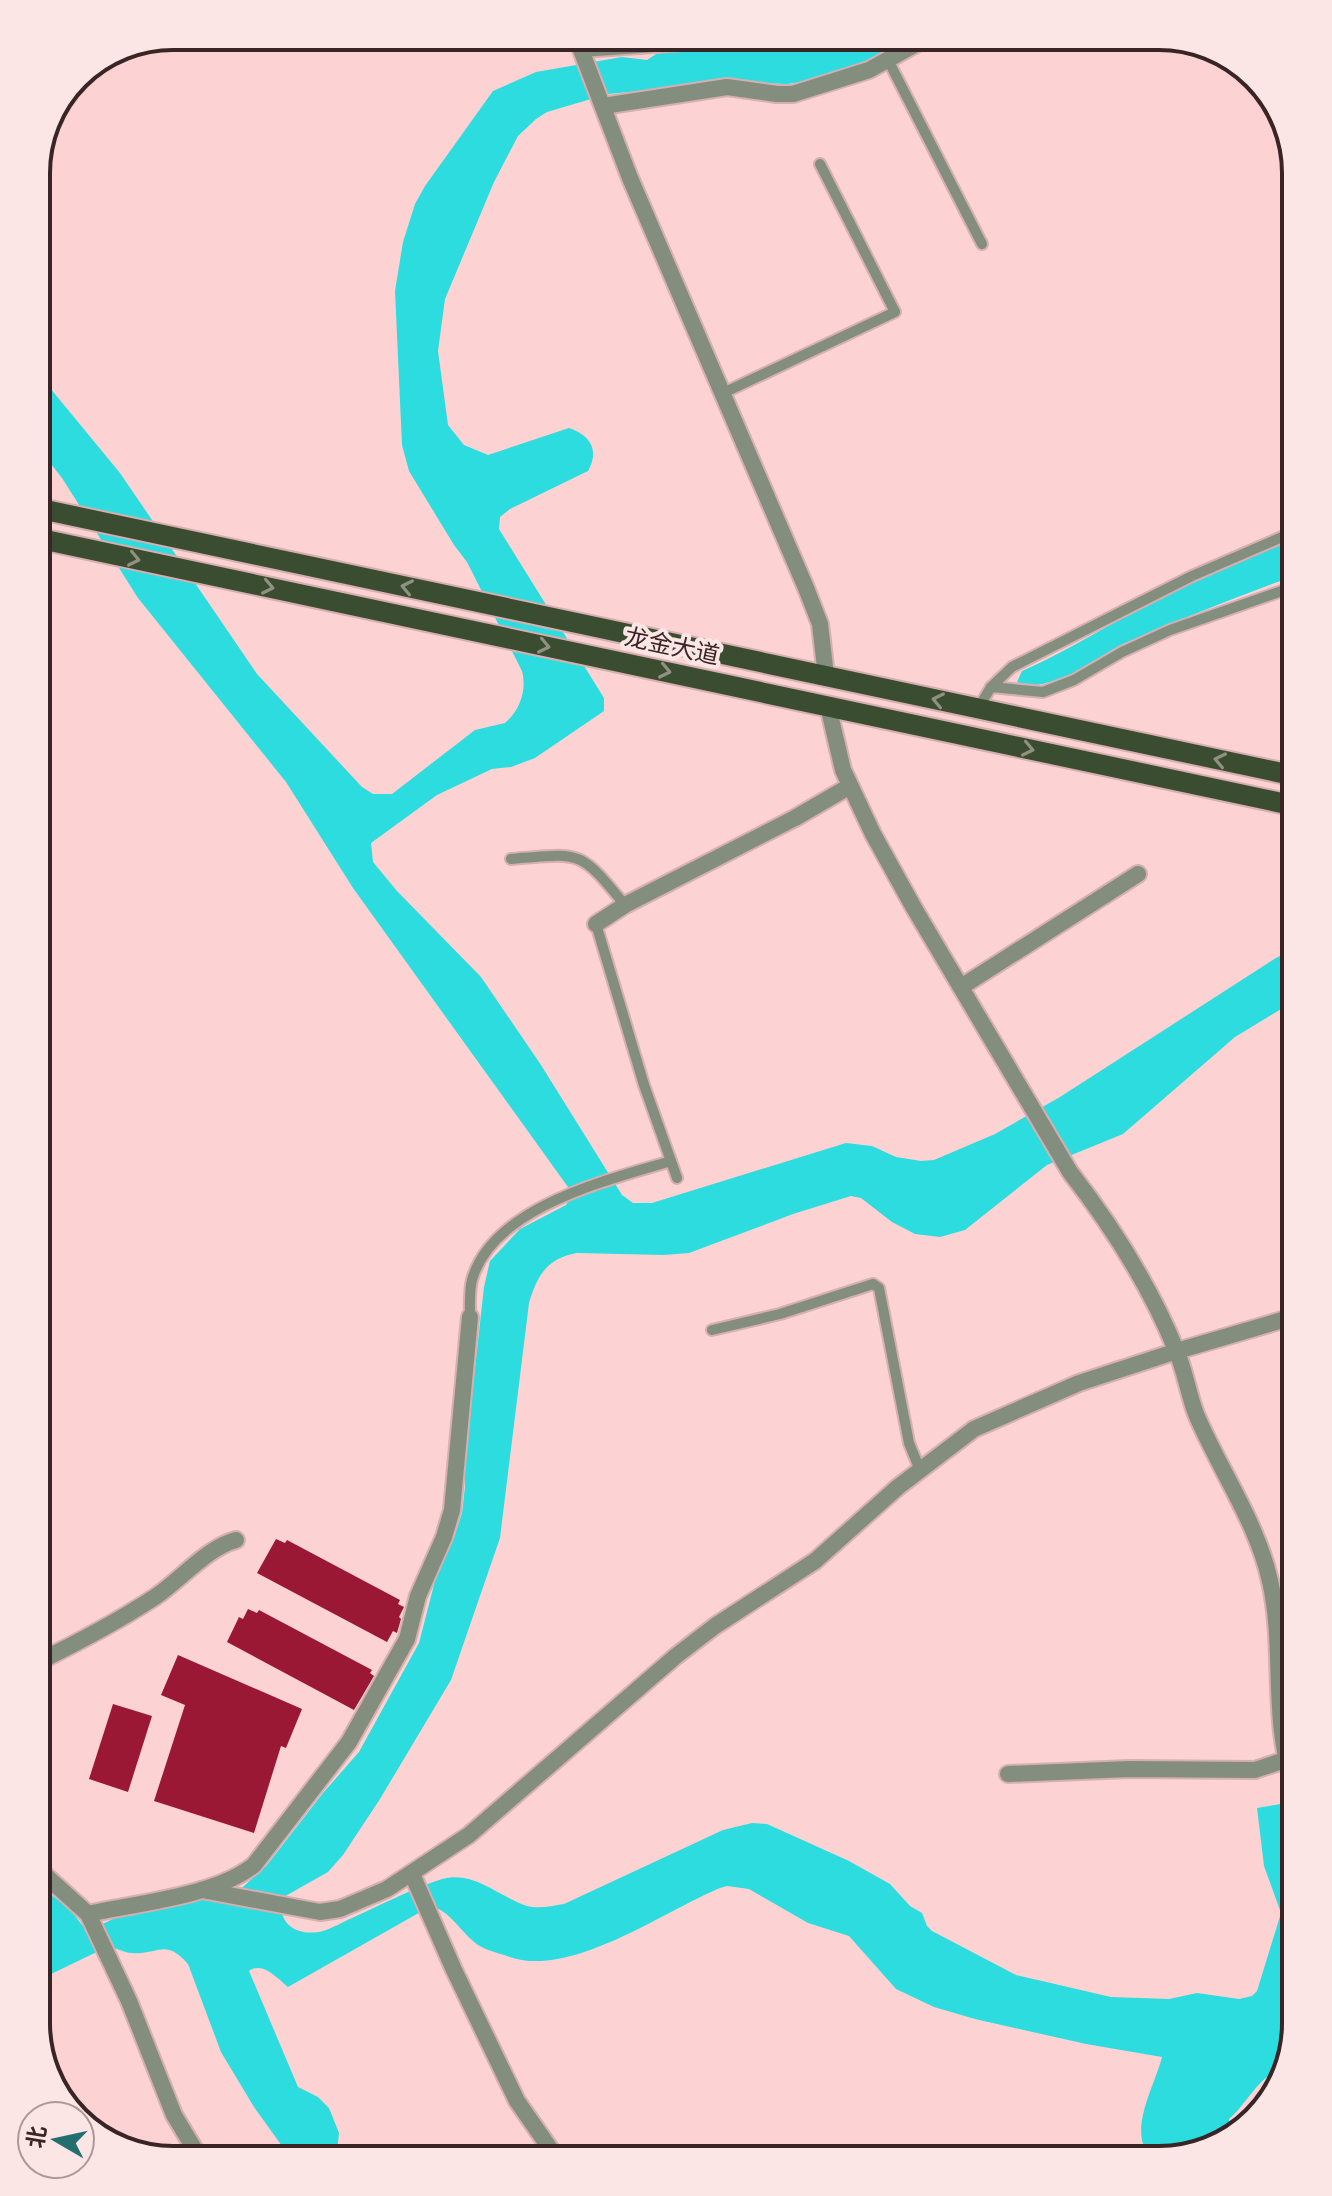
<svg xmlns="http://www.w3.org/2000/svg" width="1332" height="2196" viewBox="0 0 1332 2196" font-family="'DM Sans','Noto Sans SC',sans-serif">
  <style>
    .water { fill: #2ddcde }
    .building { fill: #9b1834 }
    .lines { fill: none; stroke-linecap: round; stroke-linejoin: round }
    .service-casing { stroke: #d6afb0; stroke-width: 14 }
    .minor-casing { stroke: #d6afb0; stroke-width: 20 }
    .primary-casing { stroke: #d6afb0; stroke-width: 24 }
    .service { stroke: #838e7e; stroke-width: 10 }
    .minor { stroke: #838e7e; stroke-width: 16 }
    .primary { stroke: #3a4d31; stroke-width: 20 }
    .oneway { stroke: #919182 }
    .labels { text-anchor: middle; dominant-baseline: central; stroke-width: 8; stroke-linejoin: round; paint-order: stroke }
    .street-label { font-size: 24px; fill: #392526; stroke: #fbe5e5 }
    .rim { fill: none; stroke: #392526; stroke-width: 4 }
  </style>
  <rect width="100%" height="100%" fill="#fdd2d3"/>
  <!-- water -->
  <g class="water">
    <path d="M855,39H914L837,77L787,84L736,82L608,94L547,112L536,119L518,136L494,182L445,299L438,351L448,425L464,445L488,455L569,428C590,435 600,450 588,471L510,509L500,517L499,529L604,698V711L535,758L511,767L492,769L437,795L371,843L373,862L397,891L481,977L541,1065L622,1195L633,1203H652L846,1143L872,1146L896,1157L921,1161L934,1160L995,1134L1060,1097L1276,958L1296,948V1000L1235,1037L1123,1134L1047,1165L965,1230L940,1237L915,1234L892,1222L861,1198L851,1196L793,1214L689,1253L664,1255L577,1253C547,1258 537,1276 529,1303L500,1538L451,1680L380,1799L343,1855L328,1872L282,1898C277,1925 298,1937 323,1931C333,1928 343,1922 352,1918C381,1905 411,1889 442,1879C474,1870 499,1897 527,1906C539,1909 552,1906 564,1904L723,1830L752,1823L767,1824L849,1861L890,1884L910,1906L922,1913L927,1926L932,1931L1016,1975L1111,1997L1169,1999L1197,1993L1239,1999L1252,1996L1257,1991L1281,1913L1264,1866L1257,1808L1292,1802L1296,1809V2023L1284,2069C1259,2074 1248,2103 1229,2119V2137L1220,2146L1154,2160C1124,2136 1155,2086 1162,2057L1086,2044L975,2019L934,2007L896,1989L849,1936L808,1923L749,1889L727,1886L720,1888C662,1912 569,1980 507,1956C498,1953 486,1950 478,1945C462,1934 451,1911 431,1906L288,1987C277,1978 263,1961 249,1971L298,2087L318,2097L329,2108L339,2133L336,2160H292L254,2107L221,2052L188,1964C165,1938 159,1955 132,1953C123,1953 117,1947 107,1947L45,1977H36V1884L69,1908L82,1925L105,1923L124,1913L185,1899L222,1896L243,1887L267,1865L323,1793L359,1752L419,1643L437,1573L454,1538L462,1513L465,1487L464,1467L484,1287L490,1261L520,1229L566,1205L573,1194L353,888L286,782L138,598L62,478L36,445V371L120,473L257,674L362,787L373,794H392L475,730L505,723C520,710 527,690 522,671L467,562L454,545L409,471L402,445L395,291L403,242L415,204L425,186L493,91L536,72L622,57L647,60L656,54L716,45L748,49L787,40H825L846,44Z"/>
    <path d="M1296,538V575C1238,597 1180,619 1123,644C1102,654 1086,670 1064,677C1049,682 1031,690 1017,682L1022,671C1068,651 1110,624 1154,600C1200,576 1247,556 1296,538Z"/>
  </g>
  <!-- building -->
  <g class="building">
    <polygon points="276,1539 285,1543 287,1540 400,1600 398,1604 404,1607 399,1617 401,1619 397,1633 393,1631 387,1642 257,1573"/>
    <polygon points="248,1609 257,1613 259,1610 372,1670 370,1673 374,1676 354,1710 227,1642 239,1617 243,1619"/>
    <polygon points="178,1655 302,1709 286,1748 281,1746 254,1833 154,1801 185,1705 161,1695"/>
    <polygon points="113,1704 152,1716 128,1792 89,1779"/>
  </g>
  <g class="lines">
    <defs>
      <g id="service">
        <polyline points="582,52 754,40"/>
        <polyline points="888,60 982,244"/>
        <polyline points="721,394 895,312 820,164"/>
        <polyline points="991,687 1043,692 1074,680 1122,652 1170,630 1296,586"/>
        <polyline points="978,709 991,687 1012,667 1192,576 1296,531"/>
        <path d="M511,859C582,853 579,849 625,905"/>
        <polyline points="596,924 644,1085 677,1178"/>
        <path d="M470,1317C470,1305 469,1292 472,1280C492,1207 608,1180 671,1161"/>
        <polyline points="712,1330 780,1314 873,1284 879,1288 909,1443 920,1470"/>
      </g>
      <g id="minor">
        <polyline points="578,42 630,178 806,588 820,624 826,676"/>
        <polyline points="603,106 727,87 777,94 793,94 869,70 925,39"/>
        <path d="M828,706L843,770L873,834L914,908L1070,1172C1112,1226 1150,1286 1176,1350C1185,1370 1188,1393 1196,1414C1219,1469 1257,1522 1270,1581C1286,1652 1269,1718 1296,1792"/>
        <polyline points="596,924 625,905 795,818 850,786"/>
        <polyline points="961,987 1138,874"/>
        <path d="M36,1663C77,1643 117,1622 155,1597C179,1581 208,1547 236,1540"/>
        <polyline points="1008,1774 1129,1769 1255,1770 1285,1760"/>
        <polyline points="36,1867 88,1914 129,2001 174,2115 201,2160"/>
        <polyline points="412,1874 454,1970 517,2101 558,2160"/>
        <polyline points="202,1890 320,1912 340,1909 387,1889 469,1835 676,1656 715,1626 815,1561 898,1487 974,1429 1079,1383 1177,1351 1296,1316"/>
        <path d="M88,1914C137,1903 216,1896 254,1865L349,1742L407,1639L418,1596L444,1537L452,1510L470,1317"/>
      </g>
      <g id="primary">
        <polyline points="36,508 1296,776"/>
        <polyline points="36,538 1296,806"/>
      </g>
    </defs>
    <!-- service casing -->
    <use href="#service" class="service-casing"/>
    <!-- minor casing -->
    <use href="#minor" class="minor-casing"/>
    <!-- primary casing -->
    <use href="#primary" class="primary-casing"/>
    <!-- service -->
    <use href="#service" class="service"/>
    <!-- minor -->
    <use href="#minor" class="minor"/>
    <!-- primary -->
    <use href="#primary" class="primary"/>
  </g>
  <!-- one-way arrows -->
  <defs><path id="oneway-chevron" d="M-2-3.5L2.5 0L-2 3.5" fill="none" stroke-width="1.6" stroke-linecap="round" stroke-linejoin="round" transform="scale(2)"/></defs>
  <g class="oneway">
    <use href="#oneway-chevron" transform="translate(134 559) rotate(12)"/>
    <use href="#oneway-chevron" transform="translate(268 587) rotate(12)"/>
    <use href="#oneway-chevron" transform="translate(407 587) rotate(-168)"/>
    <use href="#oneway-chevron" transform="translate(544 646) rotate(12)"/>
    <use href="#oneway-chevron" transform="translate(665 671) rotate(12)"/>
    <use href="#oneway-chevron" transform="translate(938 700) rotate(-168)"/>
    <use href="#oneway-chevron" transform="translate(1028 749) rotate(12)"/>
    <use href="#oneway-chevron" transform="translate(1220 760) rotate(-168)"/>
  </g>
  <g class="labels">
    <!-- street labels -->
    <g class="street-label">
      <text transform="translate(672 646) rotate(12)">龙金大道</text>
    </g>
  </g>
  <!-- crop -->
  <path d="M0 0H1332V2196H0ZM173 50H1159A123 123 0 0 1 1282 173V2023A123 123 0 0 1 1159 2146H173A123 123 0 0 1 50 2023V173A123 123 0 0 1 173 50Z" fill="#fbe5e5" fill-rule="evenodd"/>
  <path class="rim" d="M173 50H1159A123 123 0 0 1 1282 173V2023A123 123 0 0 1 1159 2146H173A123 123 0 0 1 50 2023V173A123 123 0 0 1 173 50Z"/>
  <!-- north arrow -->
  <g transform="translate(56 2140) rotate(279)"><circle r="38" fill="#fbe5e5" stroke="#ad9899" stroke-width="2"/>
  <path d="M0-6L14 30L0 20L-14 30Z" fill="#236f70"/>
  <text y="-12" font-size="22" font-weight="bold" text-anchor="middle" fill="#392526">北</text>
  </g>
</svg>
